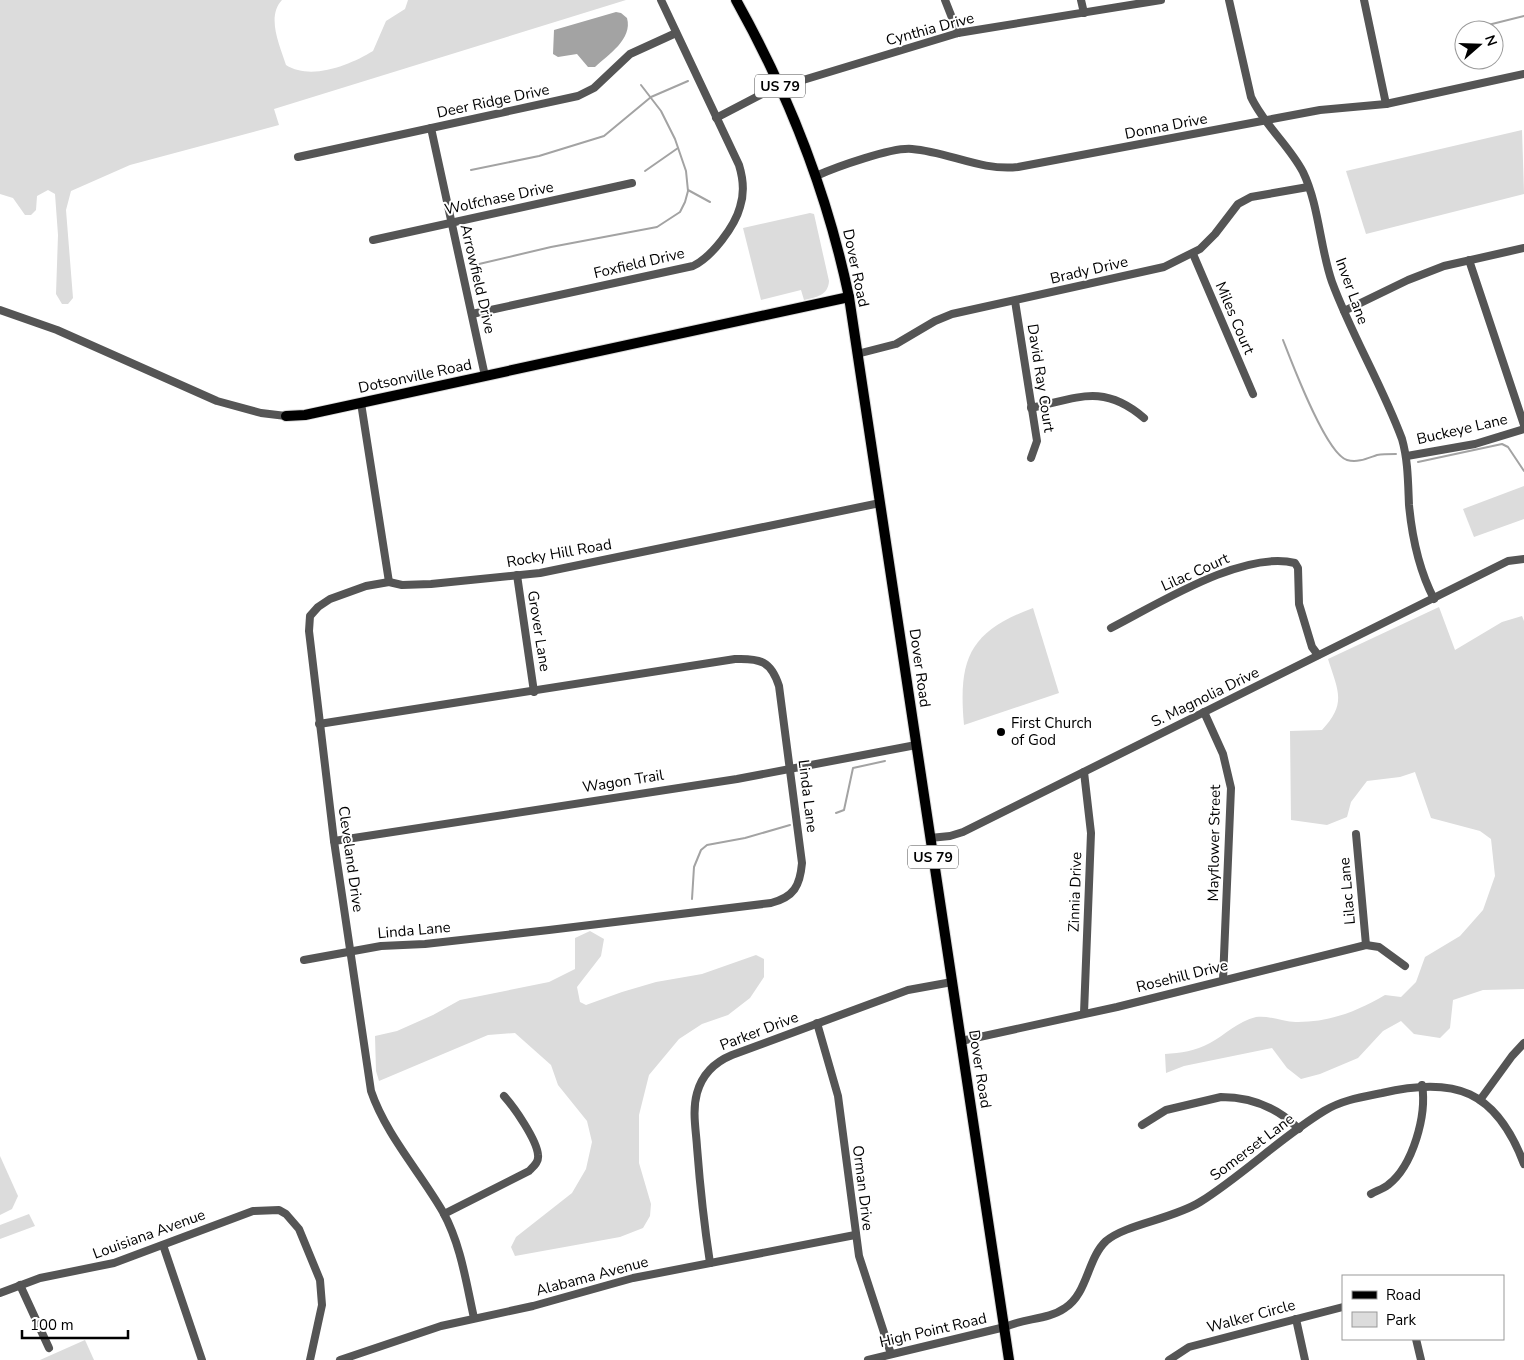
<svg xmlns="http://www.w3.org/2000/svg" width="1524" height="1360" viewBox="0 0 1524 1360" font-family="'Nunito Sans',sans-serif">
  <style>
    .green { fill: #dcdcdc }
    .water { fill: #a3a3a3 }
    .lines { fill: none; stroke-linecap: round; stroke-linejoin: round }
    .stream { stroke: #a3a3a3; stroke-width: 2 }
    .major-casing { stroke: #dbdbdb; stroke-width: 12 }
    .minor { stroke: #555; stroke-width: 8 }
    .major { stroke: #000; stroke-width: 10 }
    .poi-dot { fill: #000; stroke: #fff; stroke-width: 2 }
    .labels { text-anchor: middle; dominant-baseline: central; stroke-width: 4; stroke-linejoin: round; paint-order: stroke }
    .shield { fill: #fff; stroke: #4c4c4c; stroke-width: 1 }
    .shield-label { font-size: 14px; font-weight: bold; fill: #000 }
    .street-label { font-size: 15px; fill: #000; stroke: #fff }
    .poi-label { font-size: 15px; fill: #000; stroke: #fff; text-anchor: start }
  </style>
  <rect width="100%" height="100%" fill="#fff"/>
  <!-- green -->
  <g class="green">
    <path d="M0,0H282C266,17 280,46 286,65C311,81 350,65 373,51L386,21L405,9L408,0H626L274,109L279,125L130,165L71,191L66,210L73,298L68,304H62L56,294L58,235L55,194L48,190L37,196L36,210L31,215H25L13,198L0,194Z"/>
    <polygon points="1522,130 1524,194 1366,234 1346,171"/>
    <path d="M810,213L814,214L829,281C828,296 816,297 804,300L801,290L761,300L743,228Z"/>
    <polygon points="1524,486 1524,519 1474,537 1463,509"/>
    <path d="M1439,607L1455,650L1502,622L1522,616L1524,621V989L1483,990L1453,1000L1450,1028L1440,1038L1414,1034L1401,1021L1383,1031L1358,1058L1320,1074L1301,1079L1287,1068L1272,1048L1184,1066L1166,1073L1165,1054C1181,1053 1195,1051 1210,1043C1225,1035 1238,1021 1256,1017C1270,1015 1285,1023 1298,1022C1330,1022 1358,1011 1385,995L1401,997L1416,982L1425,957L1460,936L1483,910L1495,876L1491,839L1480,831L1431,818L1415,772L1400,777L1367,781L1351,802L1347,817L1327,825L1291,820L1290,731L1322,730C1347,703 1338,691 1328,659Z"/>
    <path d="M1033,608L1059,693L964,725C958,659 969,632 1033,608Z"/>
    <polygon points="590,931 604,939 601,956 577,987 580,1002 586,1005 622,992 656,982 702,974 756,955 764,959 764,977 750,998 728,1015 702,1024 679,1039 649,1075 639,1115 639,1163 651,1204 650,1216 643,1228 620,1237 515,1256 511,1247 516,1237 572,1193 586,1169 592,1142 587,1121 558,1085 551,1065 515,1033 488,1035 379,1081 376,1071 375,1036 397,1031 433,1015 460,1000 549,982 575,969 575,938"/>
    <polygon points="0,1156 18,1196 12,1209 0,1215"/>
    <polygon points="29,1214 35,1226 0,1239 0,1225"/>
    <polygon points="85,1340 94,1360 40,1360"/>
  </g>
  <!-- water -->
  <path class="water" d="M616,12L621,13L627,18C633,39 608,55 595,67H588L577,54L558,57L553,54L554,30Z"/>
  <g class="lines">
    <!-- stream -->
    <g class="stream">
      <polyline points="1468,30 1524,16"/>
      <polyline points="471,170 539,156 604,136 651,97 688,81"/>
      <polyline points="645,171 678,148"/>
      <polyline points="688,190 710,202"/>
      <polyline points="479,264 551,247 657,227 680,212 685,202 688,191 686,171 675,139 661,111 641,85"/>
      <path d="M1283,340C1292,363 1326,454 1347,460C1358,463 1368,458 1377,455C1383,454 1390,454 1396,454"/>
      <polyline points="1418,462 1502,444 1508,447 1524,471"/>
      <polyline points="836,813 844,810 853,768 885,761"/>
      <polyline points="692,899 694,867 701,850 707,845 745,838 790,825"/>
    </g>
    <defs>
      <g id="major">
        <path d="M736,0C788,93 827,192 849,297L1009,1360"/>
        <polyline points="286,416 305,415 849,297"/>
      </g>
    </defs>
    <!-- major casing -->
    <use href="#major" class="major-casing"/>
    <!-- minor -->
    <g class="minor">
      <polyline points="945,0 958,33"/>
      <polyline points="1081,0 1084,13"/>
      <path d="M1229,0L1251,97C1264,125 1289,145 1303,172C1319,205 1320,248 1332,282C1352,336 1382,385 1402,439C1408,460 1408,482 1409,505C1412,537 1419,570 1434,599"/>
      <polyline points="1364,0 1386,104"/>
      <polyline points="716,118 764,93 780,87 958,33 1161,0"/>
      <polyline points="431,128 485,376"/>
      <polyline points="298,157 578,96 594,88 630,54 676,33"/>
      <path d="M816,176C836,167 892,147 912,149C949,152 980,171 1018,167L1320,110L1386,104L1524,74"/>
      <polyline points="373,240 632,183"/>
      <polyline points="1193,254 1253,394"/>
      <polyline points="1469,260 1524,425"/>
      <polyline points="1015,301 1037,441 1031,458"/>
      <polyline points="0,310 57,330 217,401 261,413 286,416"/>
      <polyline points="1344,311 1408,280 1444,266 1524,248"/>
      <path d="M472,314L693,266C712,257 735,226 740,207C745,192 743,178 739,165L661,0"/>
      <polyline points="857,354 896,344 935,321 952,314 1164,267 1200,249 1215,234 1238,204 1251,197 1308,187"/>
      <polyline points="361,403 389,582"/>
      <path d="M1031,408C1078,398 1103,383 1144,418"/>
      <polyline points="1407,456 1475,444 1524,429"/>
      <polyline points="517,575 534,692"/>
      <path d="M1111,628C1158,604 1243,550 1295,563L1298,568L1299,604L1312,647L1318,655"/>
      <polyline points="1204,712 1223,754 1231,788 1223,980"/>
      <polyline points="1084,772 1091,833 1084,1013"/>
      <polyline points="1356,834 1366,945"/>
      <polyline points="930,838 950,836 963,832 1508,561 1524,559"/>
      <polyline points="334,841 737,779 916,745"/>
      <path d="M304,960L381,946L425,944L549,930L771,903C794,897 800,886 802,863L779,686C771,661 760,658 735,659L319,724"/>
      <polyline points="817,1023 838,1096 859,1256 891,1354"/>
      <polyline points="961,1041 1117,1007 1366,945 1379,947 1405,966"/>
      <polyline points="1480,1100 1512,1056 1524,1043"/>
      <path d="M1142,1125L1166,1110L1221,1097C1252,1097 1277,1107 1299,1129"/>
      <path d="M1371,1194C1376,1191 1383,1189 1388,1185C1413,1166 1427,1115 1422,1085"/>
      <path d="M444,1214L529,1171C534,1166 539,1162 538,1155C537,1140 514,1107 504,1096"/>
      <polyline points="163,1245 202,1360"/>
      <path d="M710,1263C704,1224 700,1186 697,1147C696,1130 692,1111 697,1093C702,1075 715,1062 732,1055L908,990L952,982"/>
      <polyline points="20,1285 49,1348"/>
      <polyline points="0,1293 40,1278 114,1263 253,1211 279,1210 286,1214 299,1229 320,1280 322,1305 310,1360"/>
      <path d="M474,1318C466,1282 461,1245 443,1212C420,1172 386,1135 371,1091L334,841L309,631L310,616L318,607L330,599L366,586L389,582L402,585L431,584L540,573L880,503"/>
      <polyline points="1296,1319 1305,1360"/>
      <polyline points="1416,1339 1421,1360"/>
      <polyline points="340,1360 441,1326 533,1306 633,1278 855,1235"/>
      <path d="M868,1360L1005,1327C1024,1318 1048,1320 1065,1308C1088,1293 1087,1259 1106,1241C1126,1224 1173,1219 1200,1202C1243,1175 1280,1138 1324,1111C1342,1100 1362,1097 1382,1093C1455,1076 1496,1090 1524,1164"/>
      <polyline points="1169,1360 1189,1347 1343,1307"/>
    </g>
    <!-- major -->
    <use href="#major" class="major"/>
  </g>
  <!-- markers -->
  <circle class="poi-dot" cx="1001" cy="732" r="5"/>
  <g class="labels">
    <!-- shield labels -->
    <g class="shield">
      <rect x="755" y="74.5" width="50" height="23" rx="4"/>
      <rect x="908" y="845.5" width="50" height="23" rx="4"/>
    </g>
    <g class="shield-label">
      <text x="780" y="86">US 79</text>
      <text x="933" y="857">US 79</text>
    </g>
    <!-- street labels -->
    <g class="street-label">
      <text transform="translate(930 29) rotate(-15)">Cynthia Drive</text>
      <text transform="translate(493 101) rotate(-12)">Deer Ridge Drive</text>
      <text transform="translate(1166 126) rotate(-11)">Donna Drive</text>
      <text transform="translate(499 198) rotate(-12)">Wolfchase Drive</text>
      <text transform="translate(639 263) rotate(-13)">Foxfield Drive</text>
      <text transform="translate(856 268) rotate(78)">Dover Road</text>
      <text transform="translate(1089 270) rotate(-13)">Brady Drive</text>
      <text transform="translate(478 279) rotate(77)">Arrowfield Drive</text>
      <text transform="translate(1352 291) rotate(70)">Inver Lane</text>
      <text transform="translate(1235 318) rotate(67)">Miles Court</text>
      <text transform="translate(415 376) rotate(-12)">Dotsonville Road</text>
      <text transform="translate(1041 378) rotate(81)">David Ray Court</text>
      <text transform="translate(1462 429) rotate(-13)">Buckeye Lane</text>
      <text transform="translate(559 553) rotate(-10)">Rocky Hill Road</text>
      <text transform="translate(1195 572) rotate(-24)">Lilac Court</text>
      <text transform="translate(539 631) rotate(81)">Grover Lane</text>
      <text transform="translate(920 668) rotate(82)">Dover Road</text>
      <text transform="translate(1205 697) rotate(-26)">S. Magnolia Drive</text>
      <text transform="translate(623 781) rotate(-9)">Wagon Trail</text>
      <text transform="translate(808 796) rotate(83)">Linda Lane</text>
      <text transform="translate(1214 843) rotate(-89)">Mayflower Street</text>
      <text transform="translate(351 859) rotate(82)">Cleveland Drive</text>
      <text transform="translate(1347 891) rotate(-95)">Lilac Lane</text>
      <text transform="translate(1075 892) rotate(-88)">Zinnia Drive</text>
      <text transform="translate(414 930) rotate(-5)">Linda Lane</text>
      <text transform="translate(1182 976) rotate(-14)">Rosehill Drive</text>
      <text transform="translate(759 1031) rotate(-21)">Parker Drive</text>
      <text transform="translate(980 1069) rotate(81)">Dover Road</text>
      <text transform="translate(1252 1147) rotate(-37)">Somerset Lane</text>
      <text transform="translate(863 1188) rotate(83)">Orman Drive</text>
      <text transform="translate(149 1234) rotate(-20)">Louisiana Avenue</text>
      <text transform="translate(592 1276) rotate(-15)">Alabama Avenue</text>
      <text transform="translate(1251 1316) rotate(-15)">Walker Circle</text>
      <text transform="translate(933 1330) rotate(-13)">High Point Road</text>
    </g>
    <!-- poi labels -->
    <g class="poi-label">
      <text x="1011" y="723">First Church<tspan x="1011" dy="17">of God</tspan></text>
    </g>
  </g>
  <!-- legend -->
  <rect x="1342" y="1275" width="162" height="65" fill="#ffffff" stroke="#999999"/>
  <rect x="1352" y="1291" width="25" height="8" fill="#000000" stroke="#999999"/>
  <text x="1386" y="1300" font-size="15" fill="#000000">Road</text>
  <rect x="1352" y="1312" width="25" height="15" fill="#dcdcdc" stroke="#999999"/>
  <text x="1386" y="1325" font-size="15" fill="#000000">Park</text>
  <!-- north arrow -->
  <g transform="translate(1479 45) rotate(70)"><circle r="24" fill="#ffffff" stroke="#999999"/>
  <path d="M0-4L9 19L0 12L-9 19Z" fill="#000000"/>
  <text y="-8" font-size="14" font-weight="bold" text-anchor="middle" fill="#000000">N</text>
  </g>
  <!-- scale -->
  <path d="M22 1330v8h106v-8" fill="none" stroke="#000000" stroke-width="2.5"/>
  <text x="30" y="1330" font-size="15" fill="#000000" stroke="#ffffff" stroke-width="4" paint-order="stroke">100 m</text>
</svg>
